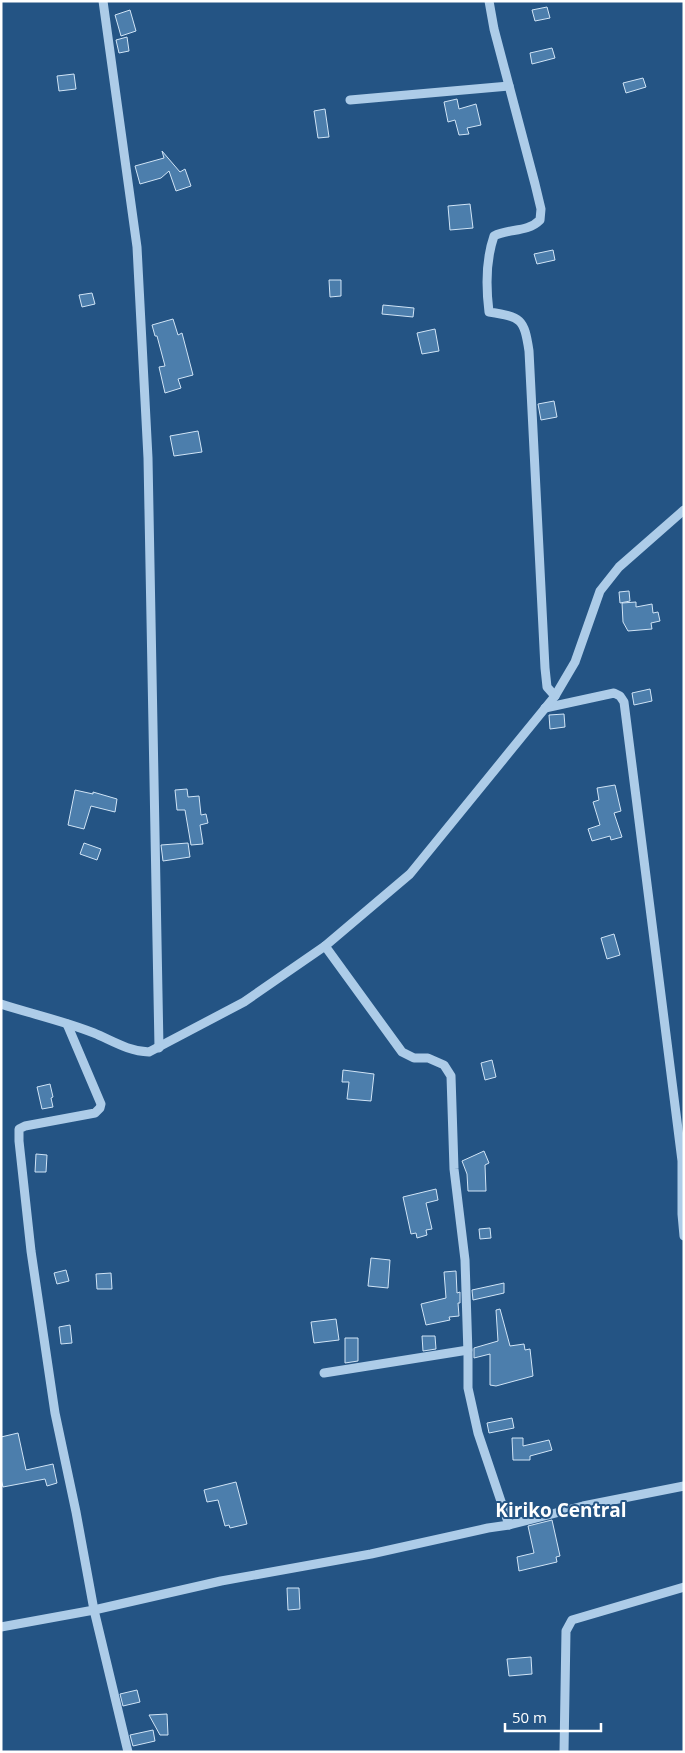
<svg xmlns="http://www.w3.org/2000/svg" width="685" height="1753" viewBox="0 0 685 1753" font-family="'Open Sans',sans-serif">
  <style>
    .building { fill: #4c7eac; stroke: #d0e4f6 }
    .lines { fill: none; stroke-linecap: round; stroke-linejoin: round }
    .minor { stroke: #adcce8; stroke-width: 9 }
    .labels { text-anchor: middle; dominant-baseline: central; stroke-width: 4; stroke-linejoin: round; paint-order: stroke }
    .quarter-label { font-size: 19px; font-weight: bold; fill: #fff; stroke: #245484 }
  </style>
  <rect width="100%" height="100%" fill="#245484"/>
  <!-- building -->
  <g class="building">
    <polygon points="547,7 550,18 535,21 532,10"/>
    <polygon points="130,10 136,31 121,36 115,15"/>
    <polygon points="127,37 129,51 119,53 116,40"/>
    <polygon points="552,48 555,58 532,64 530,53"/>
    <polygon points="74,74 76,89 59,91 57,76"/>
    <polygon points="643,78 646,87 626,93 623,83"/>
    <polygon points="457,99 459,109 476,104 481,125 467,128 469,134 459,135 455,120 448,122 444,102"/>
    <polygon points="325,109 329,137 318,138 314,111"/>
    <polygon points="162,151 180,172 185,169 191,186 176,191 169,171 161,178 140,184 135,166 164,158"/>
    <polygon points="470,204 473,228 450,230 448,206"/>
    <polygon points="553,250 555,260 537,264 534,254"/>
    <polygon points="329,280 341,280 341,296 330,297"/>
    <polygon points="92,293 95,304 82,307 79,295"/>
    <polygon points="383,305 414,308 413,317 382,314"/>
    <polygon points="173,319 178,335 182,333 193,375 178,379 181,388 165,393 159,367 165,366 157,336 155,336 152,325"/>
    <polygon points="435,329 439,351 422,354 417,333"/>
    <polygon points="554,401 557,417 541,420 538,404"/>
    <polygon points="198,431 202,452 174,456 170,436"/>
    <polygon points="629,591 630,601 620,603 619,592"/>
    <polygon points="636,602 636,607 652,604 653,613 658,612 660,621 651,623 652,629 628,631 623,622 622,603"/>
    <polygon points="650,689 652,701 634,705 632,693"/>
    <polygon points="564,714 565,727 550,729 549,715"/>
    <polygon points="615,785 621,811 614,813 622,837 611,840 610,836 592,841 588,829 600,825 593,802 599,800 597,788"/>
    <polygon points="187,789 188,797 199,796 201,815 206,814 208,823 200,825 203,844 191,845 185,810 177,810 175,790"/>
    <polygon points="75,790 93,794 93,792 117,799 115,812 91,806 84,829 68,825"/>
    <polygon points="84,843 101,849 97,860 80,854"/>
    <polygon points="188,843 190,857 163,861 161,845"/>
    <polygon points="614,934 620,955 607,959 601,938"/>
    <polygon points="492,1060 496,1077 485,1080 481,1063"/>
    <polygon points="343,1070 374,1074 371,1101 347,1099 349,1082 342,1082"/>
    <polygon points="50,1084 53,1097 51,1098 53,1107 42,1109 37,1087"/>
    <polygon points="484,1151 489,1163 485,1165 486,1191 468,1191 467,1174 462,1161"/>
    <polygon points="36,1154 47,1155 46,1172 35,1172"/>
    <polygon points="436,1189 438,1200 426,1203 432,1229 426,1230 427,1235 417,1238 416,1233 411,1234 403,1197"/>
    <polygon points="490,1228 491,1238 480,1239 479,1229"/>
    <polygon points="371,1258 390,1260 388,1288 368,1286"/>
    <polygon points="66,1270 69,1281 57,1284 54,1273"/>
    <polygon points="456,1271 457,1293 460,1292 460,1303 458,1303 459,1316 449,1317 450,1320 426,1325 421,1304 446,1298 444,1272"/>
    <polygon points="111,1273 112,1289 97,1289 96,1274"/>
    <polygon points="504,1283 504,1293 473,1300 472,1290"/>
    <polygon points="500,1309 510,1346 524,1344 525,1350 530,1349 533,1376 496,1386 490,1385 490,1354 474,1358 474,1348 498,1341 496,1310"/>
    <polygon points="336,1319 339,1340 314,1343 311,1322"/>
    <polygon points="70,1325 72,1343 61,1344 59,1327"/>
    <polygon points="422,1336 435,1336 436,1349 423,1351"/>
    <polygon points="345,1338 358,1338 358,1361 345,1363"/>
    <polygon points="512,1418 514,1428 489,1433 487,1423"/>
    <polygon points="18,1433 26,1470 53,1464 57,1483 47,1486 45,1479 3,1487 1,1479 1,1437"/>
    <polygon points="512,1438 523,1438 523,1446 549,1440 552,1450 530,1456 530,1460 513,1460"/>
    <polygon points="236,1482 247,1524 230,1528 229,1525 225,1526 218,1500 207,1502 204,1490"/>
    <polygon points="552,1520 560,1556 556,1557 557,1562 519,1571 517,1557 534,1553 528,1526"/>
    <polygon points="287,1588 299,1588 300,1609 288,1610"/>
    <polygon points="531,1657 532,1674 509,1676 507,1659"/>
    <polygon points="137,1690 140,1702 123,1706 120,1694"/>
    <polygon points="167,1714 168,1735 160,1735 149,1715"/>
    <polygon points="153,1730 155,1741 133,1746 130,1735"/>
  </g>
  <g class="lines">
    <!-- minor -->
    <g class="minor">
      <polyline points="103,1 137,247 148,458 159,1048"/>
      <path d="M489,1L494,29L535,184L541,209L540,220C527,233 509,228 494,236C486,259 486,288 489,312C521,317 524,318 529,351L545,668L547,687L555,696"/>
      <polyline points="350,100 509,86"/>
      <polyline points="545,708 614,693 620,696 624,702 682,1161 682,1214 684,1236"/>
      <polyline points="325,946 402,1052 414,1058 428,1058 444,1065 451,1076 454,1169 465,1260 468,1354 468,1388 478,1433 509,1525"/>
      <path d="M1,1004C32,1014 64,1021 94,1033C113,1041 128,1051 149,1052L244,1002L325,946L410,874L555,696L575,662L600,591L619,567L684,510"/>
      <polyline points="67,1024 101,1104 100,1108 95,1113 25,1126 19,1129 19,1141 31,1251 55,1413 76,1512 94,1610 128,1752"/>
      <polyline points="324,1373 468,1350"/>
      <polyline points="1,1627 94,1610 221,1581 371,1554 488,1528 509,1525 583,1506 684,1486"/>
      <polyline points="564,1752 566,1631 572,1620 684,1587"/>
    </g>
  </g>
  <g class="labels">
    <!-- quarter labels -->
    <g class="quarter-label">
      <text x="561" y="1510">Kiriko Central</text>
    </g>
  </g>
  <!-- border -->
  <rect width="685" height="1753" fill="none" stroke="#ffffff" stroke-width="5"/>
  <!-- scale -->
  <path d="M505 1723v8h96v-8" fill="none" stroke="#ffffff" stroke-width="2.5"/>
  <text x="512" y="1723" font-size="15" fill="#ffffff" stroke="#245484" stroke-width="4" paint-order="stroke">50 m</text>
</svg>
